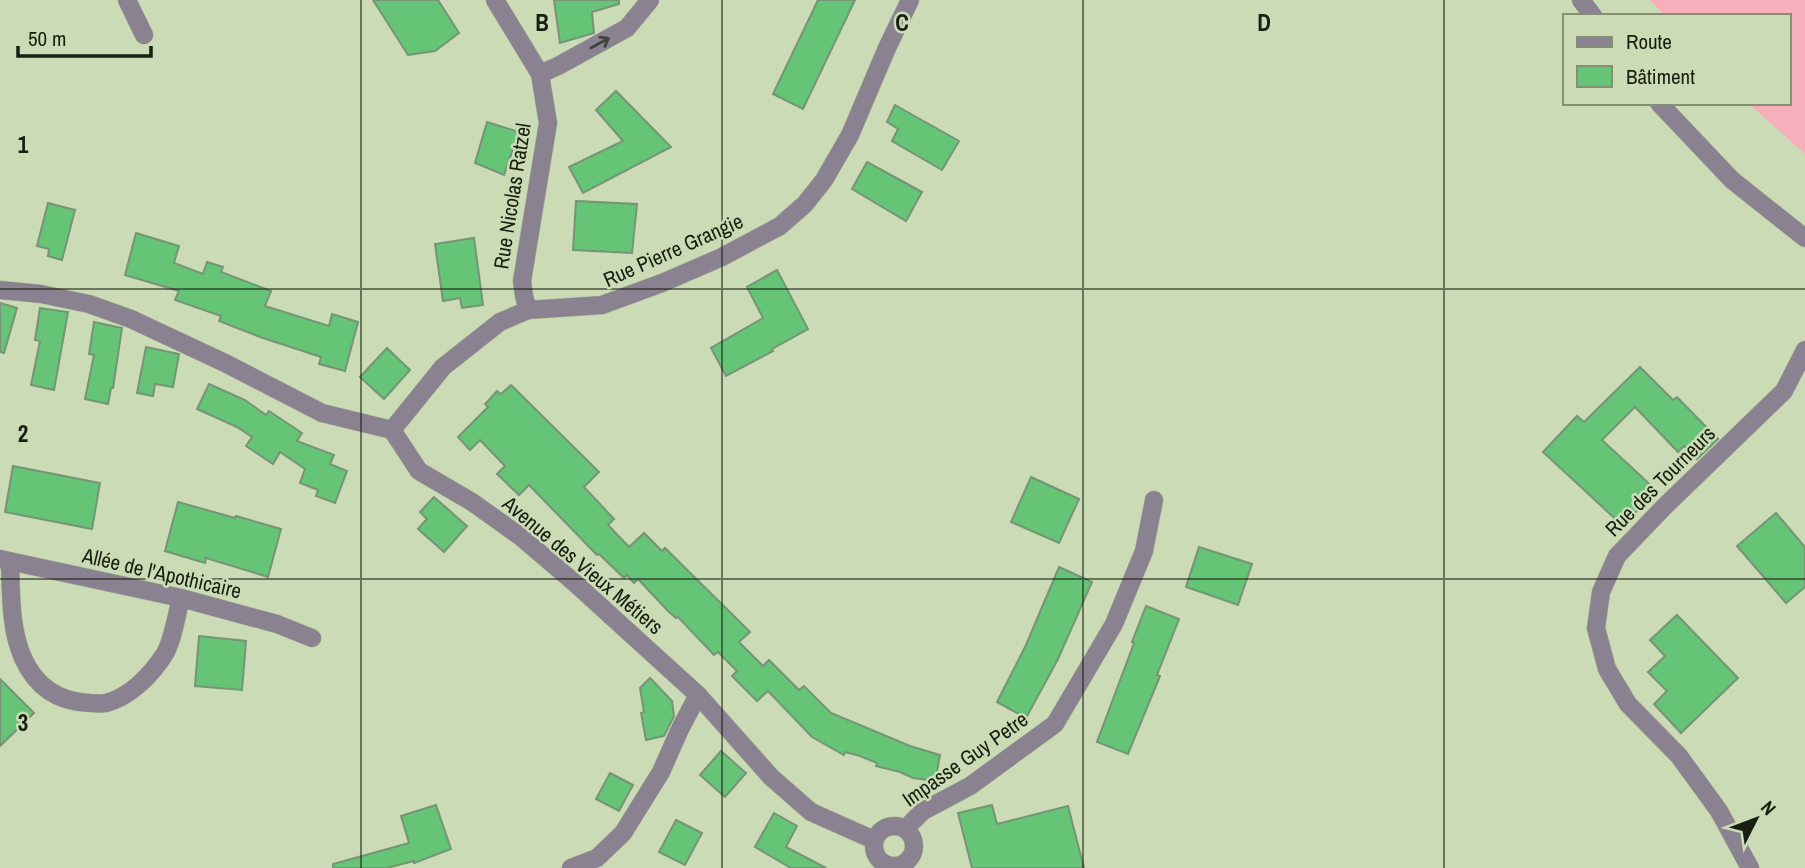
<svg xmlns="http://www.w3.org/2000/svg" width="1805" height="868" viewBox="0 0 1805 868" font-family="'Archivo Narrow',sans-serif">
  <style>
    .green { fill: #f6afbb }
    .building { fill: #65c475; stroke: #759478; stroke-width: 2 }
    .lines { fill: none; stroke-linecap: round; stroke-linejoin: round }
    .minor-casing { stroke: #aab997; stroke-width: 19 }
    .minor { stroke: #8a8291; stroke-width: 18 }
    .oneway { stroke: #40423e }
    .grid { fill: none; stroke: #181f11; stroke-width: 2; stroke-opacity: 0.55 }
    .labels { text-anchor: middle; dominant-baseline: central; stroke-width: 5; stroke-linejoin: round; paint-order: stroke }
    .street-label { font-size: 21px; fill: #181f11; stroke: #cadbb5 }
    .grid-label { font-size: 23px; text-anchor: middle; font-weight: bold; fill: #181f11; stroke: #cadbb5; stroke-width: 5; stroke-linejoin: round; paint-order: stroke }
  </style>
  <rect width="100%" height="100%" fill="#cadbb5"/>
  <!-- green -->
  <polygon class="green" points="1650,0 1805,0 1805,154 1748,103 1789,103 1789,16 1665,16"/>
  <!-- building -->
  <g class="building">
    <polygon points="373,0 438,0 459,33 435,51 408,55"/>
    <polygon points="554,0 619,0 619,4 592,12 594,33 560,43"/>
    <polygon points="818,0 855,0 803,109 773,94"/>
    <polygon points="616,91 671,147 583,193 569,167 623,141 596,110"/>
    <polygon points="895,105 959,141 942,170 892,141 898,129 887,122"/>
    <polygon points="487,122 519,132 504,175 475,163"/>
    <polygon points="867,162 922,192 906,221 852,189"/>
    <polygon points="576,201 637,204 632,253 573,250"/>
    <polygon points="48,203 75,210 62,260 48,256 49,249 37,246"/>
    <polygon points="136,233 179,246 174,263 203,274 207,262 223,267 221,272 271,291 265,306 329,326 332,314 358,322 345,371 319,364 321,357 260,337 219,321 221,316 175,300 179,291 125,275"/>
    <polygon points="474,238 483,305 462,308 460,298 443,301 435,244"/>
    <polygon points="777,270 808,329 772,349 773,351 726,376 711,348 763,318 747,287"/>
    <polygon points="0,303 17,308 4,353 0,352"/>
    <polygon points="40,308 68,312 54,390 31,385 40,341 35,340"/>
    <polygon points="94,322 122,328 113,388 111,388 108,404 85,399 94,355 89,354"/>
    <polygon points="146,347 179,354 173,387 155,384 153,396 137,393"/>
    <polygon points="387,348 410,370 384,399 360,377"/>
    <polygon points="1640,367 1673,400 1677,397 1718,439 1697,459 1684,446 1678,452 1635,407 1602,440 1656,490 1623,526 1543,452 1577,416 1584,422"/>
    <polygon points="209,384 245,400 266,415 269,411 302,433 297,441 334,455 330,464 347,471 335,503 316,496 318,490 300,483 305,469 280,452 273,464 246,446 252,437 237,427 197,409"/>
    <polygon points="511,385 599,472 584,487 614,519 608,525 629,547 644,533 662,551 665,548 750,632 739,642 763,666 769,660 799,690 804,686 831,713 910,746 940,755 937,772 938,777 929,777 929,780 913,778 900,772 876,766 877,763 860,756 845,752 844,755 812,737 768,691 757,701 732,676 737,671 718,652 714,655 678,617 676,618 668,611 638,579 634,583 627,575 624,578 599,554 597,555 529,485 519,495 497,474 505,466 480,440 470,450 458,437 488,407 485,404 497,391 501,394"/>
    <polygon points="13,466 100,483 92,529 5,512"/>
    <polygon points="1031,477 1079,499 1059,543 1011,522"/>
    <polygon points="434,497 467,526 444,552 418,529 427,519 420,512"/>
    <polygon points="178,502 235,518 236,516 281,529 268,577 206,558 205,563 165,551"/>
    <polygon points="1776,513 1805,547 1805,587 1786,603 1737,546"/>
    <polygon points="1199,547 1252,564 1238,605 1186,587"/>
    <polygon points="1059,567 1092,582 1058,659 1026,718 997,702 1026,645"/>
    <polygon points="1146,606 1179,619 1157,675 1160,676 1128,754 1097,742 1134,643 1132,642"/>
    <polygon points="1677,615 1738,678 1681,733 1654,704 1667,691 1648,672 1665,656 1650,640"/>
    <polygon points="199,636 246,641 242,690 195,686"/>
    <polygon points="650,678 672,701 674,716 664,736 646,740 641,713 644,712 640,688"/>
    <polygon points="0,679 34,713 0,746"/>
    <polygon points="721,751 746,773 725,797 700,775"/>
    <polygon points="610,773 633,785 619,811 596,799"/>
    <polygon points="436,805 451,849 414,863 414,861 387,868 333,868 333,864 409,843 401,816"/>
    <polygon points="992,805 997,824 1068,806 1084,868 972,868 958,813"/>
    <polygon points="774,813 797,826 786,847 826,868 791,868 755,847"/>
    <polygon points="676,820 702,833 685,865 659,852"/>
  </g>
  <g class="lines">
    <defs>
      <g id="minor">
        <polyline points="127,0 144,35"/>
        <polyline points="1581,0 1593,16"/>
        <polyline points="540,74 558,66 627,28 650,0"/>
        <polyline points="1659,103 1732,180 1805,238"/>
        <polyline points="0,290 41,294 89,304 131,319 225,363 322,413 392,430 419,471 472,502 521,537 576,584 698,695 771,777 811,812 874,840"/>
        <polyline points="528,310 602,305 662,283 722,257 780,226 805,204 824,180 850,135 887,48 910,0"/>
        <polyline points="392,430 443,367 500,322 528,310 524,296 522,281 548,123 540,74 495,0"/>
        <polyline points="0,559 181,598 277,624 312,638"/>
        <path d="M10,562C11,593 10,629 23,658C36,687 58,702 90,703C95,703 102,704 106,703C130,697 151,675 164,655C172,644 177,613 181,598"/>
        <circle cx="894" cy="846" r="20"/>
        <polyline points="905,829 923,811 970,786 1055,724 1114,624 1144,551 1154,500"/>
        <polyline points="571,868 597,858 623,833 661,772 680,729 698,695"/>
        <polyline points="1750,868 1719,811 1679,756 1628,704 1607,669 1596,628 1601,592 1617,556 1664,507 1784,391 1805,350"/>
      </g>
    </defs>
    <!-- minor casing -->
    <use href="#minor" class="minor-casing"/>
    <!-- minor -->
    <use href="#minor" class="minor"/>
  </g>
  <!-- one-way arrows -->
  <defs><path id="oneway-shaft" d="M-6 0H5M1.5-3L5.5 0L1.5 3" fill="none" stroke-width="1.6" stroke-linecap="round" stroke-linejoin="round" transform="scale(1.75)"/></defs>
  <use class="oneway" href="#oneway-shaft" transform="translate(600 43) rotate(-29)"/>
  <!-- grid -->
  <path class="grid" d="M361,0V868M722,0V868M1083,0V868M1444,0V868M0,289H1805M0,579H1805"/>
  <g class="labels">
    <!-- street labels -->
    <g class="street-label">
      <text transform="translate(512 196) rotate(-81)">Rue Nicolas Ratzel</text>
      <text transform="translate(673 250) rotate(-24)">Rue Pierre Grangie</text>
      <text transform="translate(1660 481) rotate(-45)">Rue des Tourneurs</text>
      <text transform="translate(583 565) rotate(40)">Avenue des Vieux Métiers</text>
      <text transform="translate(162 573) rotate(13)">Allée de l'Apothicaire</text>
      <text transform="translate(965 759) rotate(-35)">Impasse Guy Petre</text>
    </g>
  </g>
  <g class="grid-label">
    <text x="542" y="31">B</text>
    <text x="902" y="31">C</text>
    <text x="1264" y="31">D</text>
    <text x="23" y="153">1</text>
    <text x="23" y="442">2</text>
    <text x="23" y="731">3</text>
  </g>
  <!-- legend -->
  <rect x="1563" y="14" width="228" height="91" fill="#cadbb5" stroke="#839073" stroke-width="2"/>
  <rect x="1577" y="37" width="35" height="10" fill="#8a8291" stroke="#839073" stroke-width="2"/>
  <text x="1626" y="49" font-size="21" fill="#181f11">Route</text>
  <rect x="1577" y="66" width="35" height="21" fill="#65c475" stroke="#839073" stroke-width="2"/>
  <text x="1626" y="84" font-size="21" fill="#181f11">Bâtiment</text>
  <!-- north arrow -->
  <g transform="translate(1756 819) rotate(48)" stroke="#cadbb5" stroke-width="5" paint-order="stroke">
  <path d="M0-5L12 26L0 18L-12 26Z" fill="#181f11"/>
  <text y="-10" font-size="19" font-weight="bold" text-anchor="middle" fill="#181f11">N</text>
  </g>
  <!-- scale -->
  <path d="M18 46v10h133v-10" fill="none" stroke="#181f11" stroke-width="3.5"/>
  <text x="28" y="46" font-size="21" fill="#181f11" stroke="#cadbb5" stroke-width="5" paint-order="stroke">50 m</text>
</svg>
